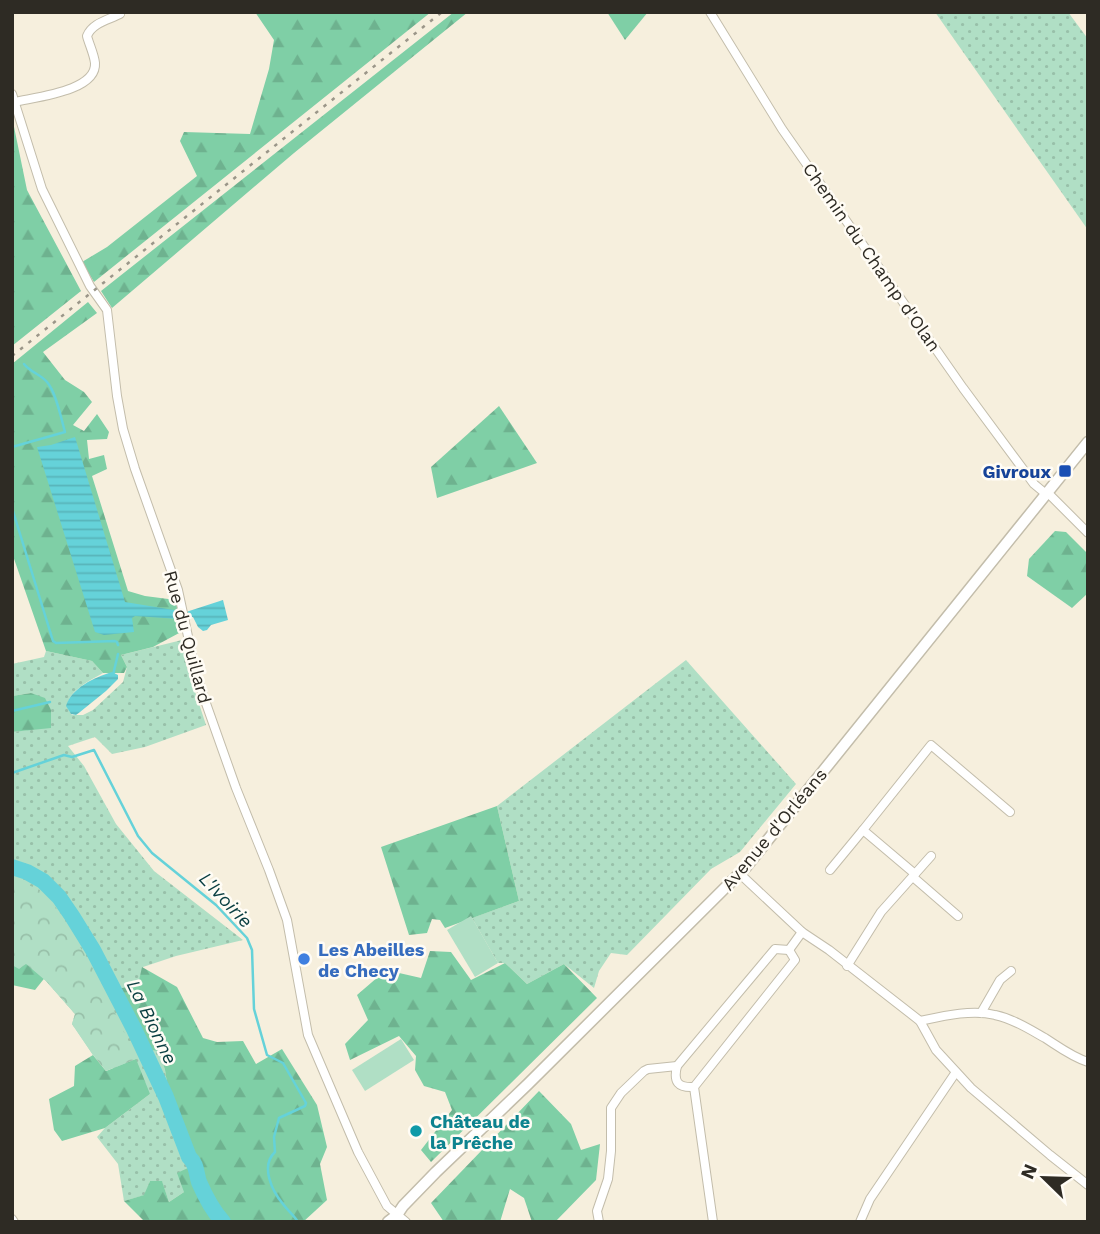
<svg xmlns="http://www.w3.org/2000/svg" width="1100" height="1234" viewBox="0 0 1100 1234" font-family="'Work Sans',sans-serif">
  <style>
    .grass { fill: url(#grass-dots) }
    .forest { fill: url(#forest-firs) }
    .park { fill: url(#park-crowns) }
    .pitch { fill: #b0dfc5 }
    .water { fill: url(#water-rules) }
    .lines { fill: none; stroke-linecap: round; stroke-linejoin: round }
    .stream { stroke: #65d2d9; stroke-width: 2.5 }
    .river { stroke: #65d2d9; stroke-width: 16 }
    .minor-casing { stroke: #c3bdab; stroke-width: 10 }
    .secondary-casing { stroke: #c3bdab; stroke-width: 13 }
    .minor { stroke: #fff; stroke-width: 8 }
    .secondary { stroke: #fff; stroke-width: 10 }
    .rail { stroke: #9b9689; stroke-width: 2.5; stroke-dasharray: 3.5 7; stroke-linecap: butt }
    .transit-dot { fill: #1a4fb4; stroke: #fffcf5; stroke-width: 2.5 }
    .shop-dot { fill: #3f7fe0; stroke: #fffcf5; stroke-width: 2.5 }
    .culture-dot { fill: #0f9aa8; stroke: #fffcf5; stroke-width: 2.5 }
    .labels { text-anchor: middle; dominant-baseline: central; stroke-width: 5; stroke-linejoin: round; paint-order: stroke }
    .street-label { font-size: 18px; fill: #2e2b24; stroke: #fffcf5 }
    .transit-label { font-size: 18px; font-weight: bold; fill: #164399; stroke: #fffcf5; text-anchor: end }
    .shop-label { font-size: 18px; font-weight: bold; fill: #366cbe; stroke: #fffcf5; text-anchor: start }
    .culture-label { font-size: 18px; font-weight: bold; fill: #0d838f; stroke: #fffcf5; text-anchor: start }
    .water-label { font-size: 19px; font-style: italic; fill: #093e41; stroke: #fffcf5 }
  </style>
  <defs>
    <pattern id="grass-dots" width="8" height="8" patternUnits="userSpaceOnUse" patternTransform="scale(1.75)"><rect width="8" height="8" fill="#b0dfc5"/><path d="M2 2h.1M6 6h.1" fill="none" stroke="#98c0a9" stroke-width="1.8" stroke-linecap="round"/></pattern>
    <pattern id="forest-firs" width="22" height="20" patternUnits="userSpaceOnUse" patternTransform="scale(1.75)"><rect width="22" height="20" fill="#7fcfa6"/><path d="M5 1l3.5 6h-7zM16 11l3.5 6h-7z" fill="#6eb28f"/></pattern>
    <pattern id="park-crowns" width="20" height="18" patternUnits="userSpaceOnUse" patternTransform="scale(1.75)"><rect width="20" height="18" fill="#b0dfc5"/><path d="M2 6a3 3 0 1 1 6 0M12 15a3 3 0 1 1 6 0" fill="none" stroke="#98c0a9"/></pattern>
    <pattern id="water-rules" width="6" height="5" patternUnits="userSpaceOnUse" patternTransform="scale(1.75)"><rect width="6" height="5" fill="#65d2d9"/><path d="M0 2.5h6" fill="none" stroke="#58b4ba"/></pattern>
  </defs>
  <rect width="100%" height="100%" fill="#f6efdd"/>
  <!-- grass -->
  <g class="grass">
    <polygon points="935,12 1068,12 1088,39 1088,230"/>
    <path d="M182,640L186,664L206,725L145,747L112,754L95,737L68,746L84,766L116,824L154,871L243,940L176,956L143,967L138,985L134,1024L144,1049L159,1050L165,1070L172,1116L191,1156L184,1192L169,1202L162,1182L150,1181L145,1195L124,1201L118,1164L97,1137L105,1128L150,1094L93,1055L72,1024L75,1014L46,981L26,964L12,965V732L51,727V710L31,693L12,696V664L44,657L46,651L92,661L103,673C89,681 56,697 72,715H83L93,710L123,682L127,667L121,655Z"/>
    <polygon points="686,660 796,784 740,852 711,869 627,955 611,953 599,971 594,988 564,964 527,984 505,963 498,963 472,918 519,901 497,806"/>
  </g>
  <!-- forest -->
  <g class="forest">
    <polygon points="255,12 431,12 94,282 82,262 107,247 197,176 180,141 184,132 250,134 269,69 274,40"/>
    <polygon points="454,12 468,12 294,153 112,308 101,291"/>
    <polygon points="607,12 648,12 625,40"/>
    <polygon points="12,117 27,190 81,291 12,346"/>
    <polygon points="88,302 97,313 43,352 65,380 84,392 92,402 73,425 84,431 97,414 109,432 107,439 87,440 89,459 104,455 107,469 92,476 128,591 145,596 176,600 181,632 153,647 121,655 127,667 124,673 103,673 92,661 46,651 12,553 12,364"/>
    <polygon points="499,406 537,463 437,498 431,467"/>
    <polygon points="1055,531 1066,532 1088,554 1088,593 1072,608 1027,576 1029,559"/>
    <polygon points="31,693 45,698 51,710 51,728 12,732 12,696"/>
    <polygon points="497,806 519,901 445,928 440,920 432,919 427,933 409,935 381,847"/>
    <polygon points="430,951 451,952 471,980 505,963 527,984 564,964 597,998 431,1162 421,1150 452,1110 445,1092 424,1086 415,1070 416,1056 399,1036 350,1060 345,1044 368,1020 357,995 386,970 421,978"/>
    <polygon points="12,953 47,975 35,990 12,985"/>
    <polygon points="142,967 177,987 203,1038 217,1042 243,1041 256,1064 282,1049 317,1105 327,1147 320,1164 327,1200 303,1222 145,1222 124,1201 144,1195 150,1181 162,1181 169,1202 184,1192 177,1173 188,1168 191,1155 172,1116 165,1070 159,1051 144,1049 117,989 138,985"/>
    <polygon points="93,1055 106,1071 136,1059 150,1094 105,1128 62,1141 54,1130 49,1099 74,1086 75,1066"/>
    <polygon points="539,1091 571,1124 581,1150 600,1144 596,1180 555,1222 532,1222 524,1198 510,1189 500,1222 444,1222 431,1203"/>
  </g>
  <!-- park -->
  <polygon class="park" points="12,878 40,890 59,911 102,984 136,1059 106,1071 93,1055 72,1024 75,1014 46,981 26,964 19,969 12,965"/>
  <!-- pitch -->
  <g class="pitch">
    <polygon points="471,916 498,963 475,977 447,930"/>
    <polygon points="401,1039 414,1060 365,1091 352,1070"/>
  </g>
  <!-- water -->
  <g class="water">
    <polygon points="75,437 125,602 186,612 223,600 228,620 211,625 207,630 203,631 198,627 193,617 179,619 135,616 132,618 134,632 104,635 95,632 37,447 51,445"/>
    <path d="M112,672L118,675V679L106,691L80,712L76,715L71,714L66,706C71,688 95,677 112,672Z"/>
  </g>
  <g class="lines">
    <!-- stream -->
    <g class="stream">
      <path d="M12,447L65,432C61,418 56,392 47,382C40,374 30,372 24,364"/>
      <polyline points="12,508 53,641 56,643 115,641 117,642 118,645"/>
      <polyline points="113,675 118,654"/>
      <polyline points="12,711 50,702"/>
      <path d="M12,773L64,755L72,757L94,750L138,836L152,853L216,905L247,938L252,950L254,1009L267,1055L283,1063L306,1103L305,1106L279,1118L274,1137L275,1152C260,1166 272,1191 283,1204C288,1211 294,1215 298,1222"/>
    </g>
    <!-- river -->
    <path class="river" d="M12,867L27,872L43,881L59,897L72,916L93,950L134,1029L166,1097L189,1157C197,1164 196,1173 199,1182C205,1196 213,1211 223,1222"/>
    <defs>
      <g id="minor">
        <polyline points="710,12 782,129 963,388 1034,484 1046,494"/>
        <polyline points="12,94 42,189 90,286 107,310 117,396 123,429 135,469 178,590 197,678 236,788 269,870 287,920 308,1035 358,1152 387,1206 406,1222"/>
        <path d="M15,102C36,97 97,91 95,63C94,54 89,44 87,36C92,23 108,20 120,14"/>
        <polyline points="1047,492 1088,533"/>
        <polyline points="863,830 931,745 1010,812"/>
        <polyline points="830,870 863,830 915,874"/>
        <polyline points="739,873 802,932 829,950 920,1021 936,1050 971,1088 1050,1155 1088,1185"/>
        <polyline points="913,877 958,916"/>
        <polyline points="789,950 802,932"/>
        <polyline points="847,966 881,912 931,856"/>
        <polyline points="981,1013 1000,980 1011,971"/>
        <path d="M920,1021C943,1016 972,1009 995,1015C1013,1019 1029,1029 1045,1038C1059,1047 1072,1057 1088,1062"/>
        <path d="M694,1087C678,1088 673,1082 677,1066L775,949L789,950"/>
        <polyline points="12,1219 14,1222"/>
        <polyline points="599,1222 597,1211 608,1179 611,1151 611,1108 621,1093 644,1071 648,1069 677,1066"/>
        <polyline points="713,1222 694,1087 795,960 789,950"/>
        <polyline points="860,1222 870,1199 956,1072"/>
      </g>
      <polyline id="secondary" points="388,1222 397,1215 403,1206 436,1172 528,1084 746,867 1088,442"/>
    </defs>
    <!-- minor casing -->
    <use href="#minor" class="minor-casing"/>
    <!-- secondary casing -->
    <use href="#secondary" class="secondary-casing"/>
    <!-- minor -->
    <use href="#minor" class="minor"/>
    <!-- secondary -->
    <use href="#secondary" class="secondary"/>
    <!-- rail -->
    <polyline class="rail" points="12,356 442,12"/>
  </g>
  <!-- markers -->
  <rect class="transit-dot" x="1058" y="464" width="14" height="14" rx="3.5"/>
  <circle class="shop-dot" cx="304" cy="959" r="7"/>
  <circle class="culture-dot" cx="416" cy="1131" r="7"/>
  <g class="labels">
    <!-- street labels -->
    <g class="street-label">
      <text transform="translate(872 257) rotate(55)">Chemin du Champ d'Olan</text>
      <text transform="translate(188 637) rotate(75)">Rue du Quillard</text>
      <text transform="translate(774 829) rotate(-50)">Avenue d'Orléans</text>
    </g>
    <!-- transit labels -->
    <g class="transit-label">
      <text x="1051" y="471">Givroux</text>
    </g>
    <!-- shop labels -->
    <g class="shop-label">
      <text x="318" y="949">Les Abeilles<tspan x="318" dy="21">de Checy</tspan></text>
    </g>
    <!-- culture labels -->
    <g class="culture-label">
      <text x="430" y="1121">Château de<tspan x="430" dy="21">la Prêche</tspan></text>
    </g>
    <!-- water labels -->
    <g class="water-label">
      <text transform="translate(226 900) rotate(47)">L'Ivoirie</text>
      <text transform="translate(152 1022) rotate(64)">La Bionne</text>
    </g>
  </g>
  <!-- border -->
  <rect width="1100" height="1234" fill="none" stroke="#2e2b24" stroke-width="28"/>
  <!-- north arrow -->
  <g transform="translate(1044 1178) rotate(293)" stroke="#fffcf5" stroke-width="5" paint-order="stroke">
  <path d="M0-5L12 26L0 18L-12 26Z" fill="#2e2b24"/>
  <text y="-10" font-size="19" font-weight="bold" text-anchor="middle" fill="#2e2b24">N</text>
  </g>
</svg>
